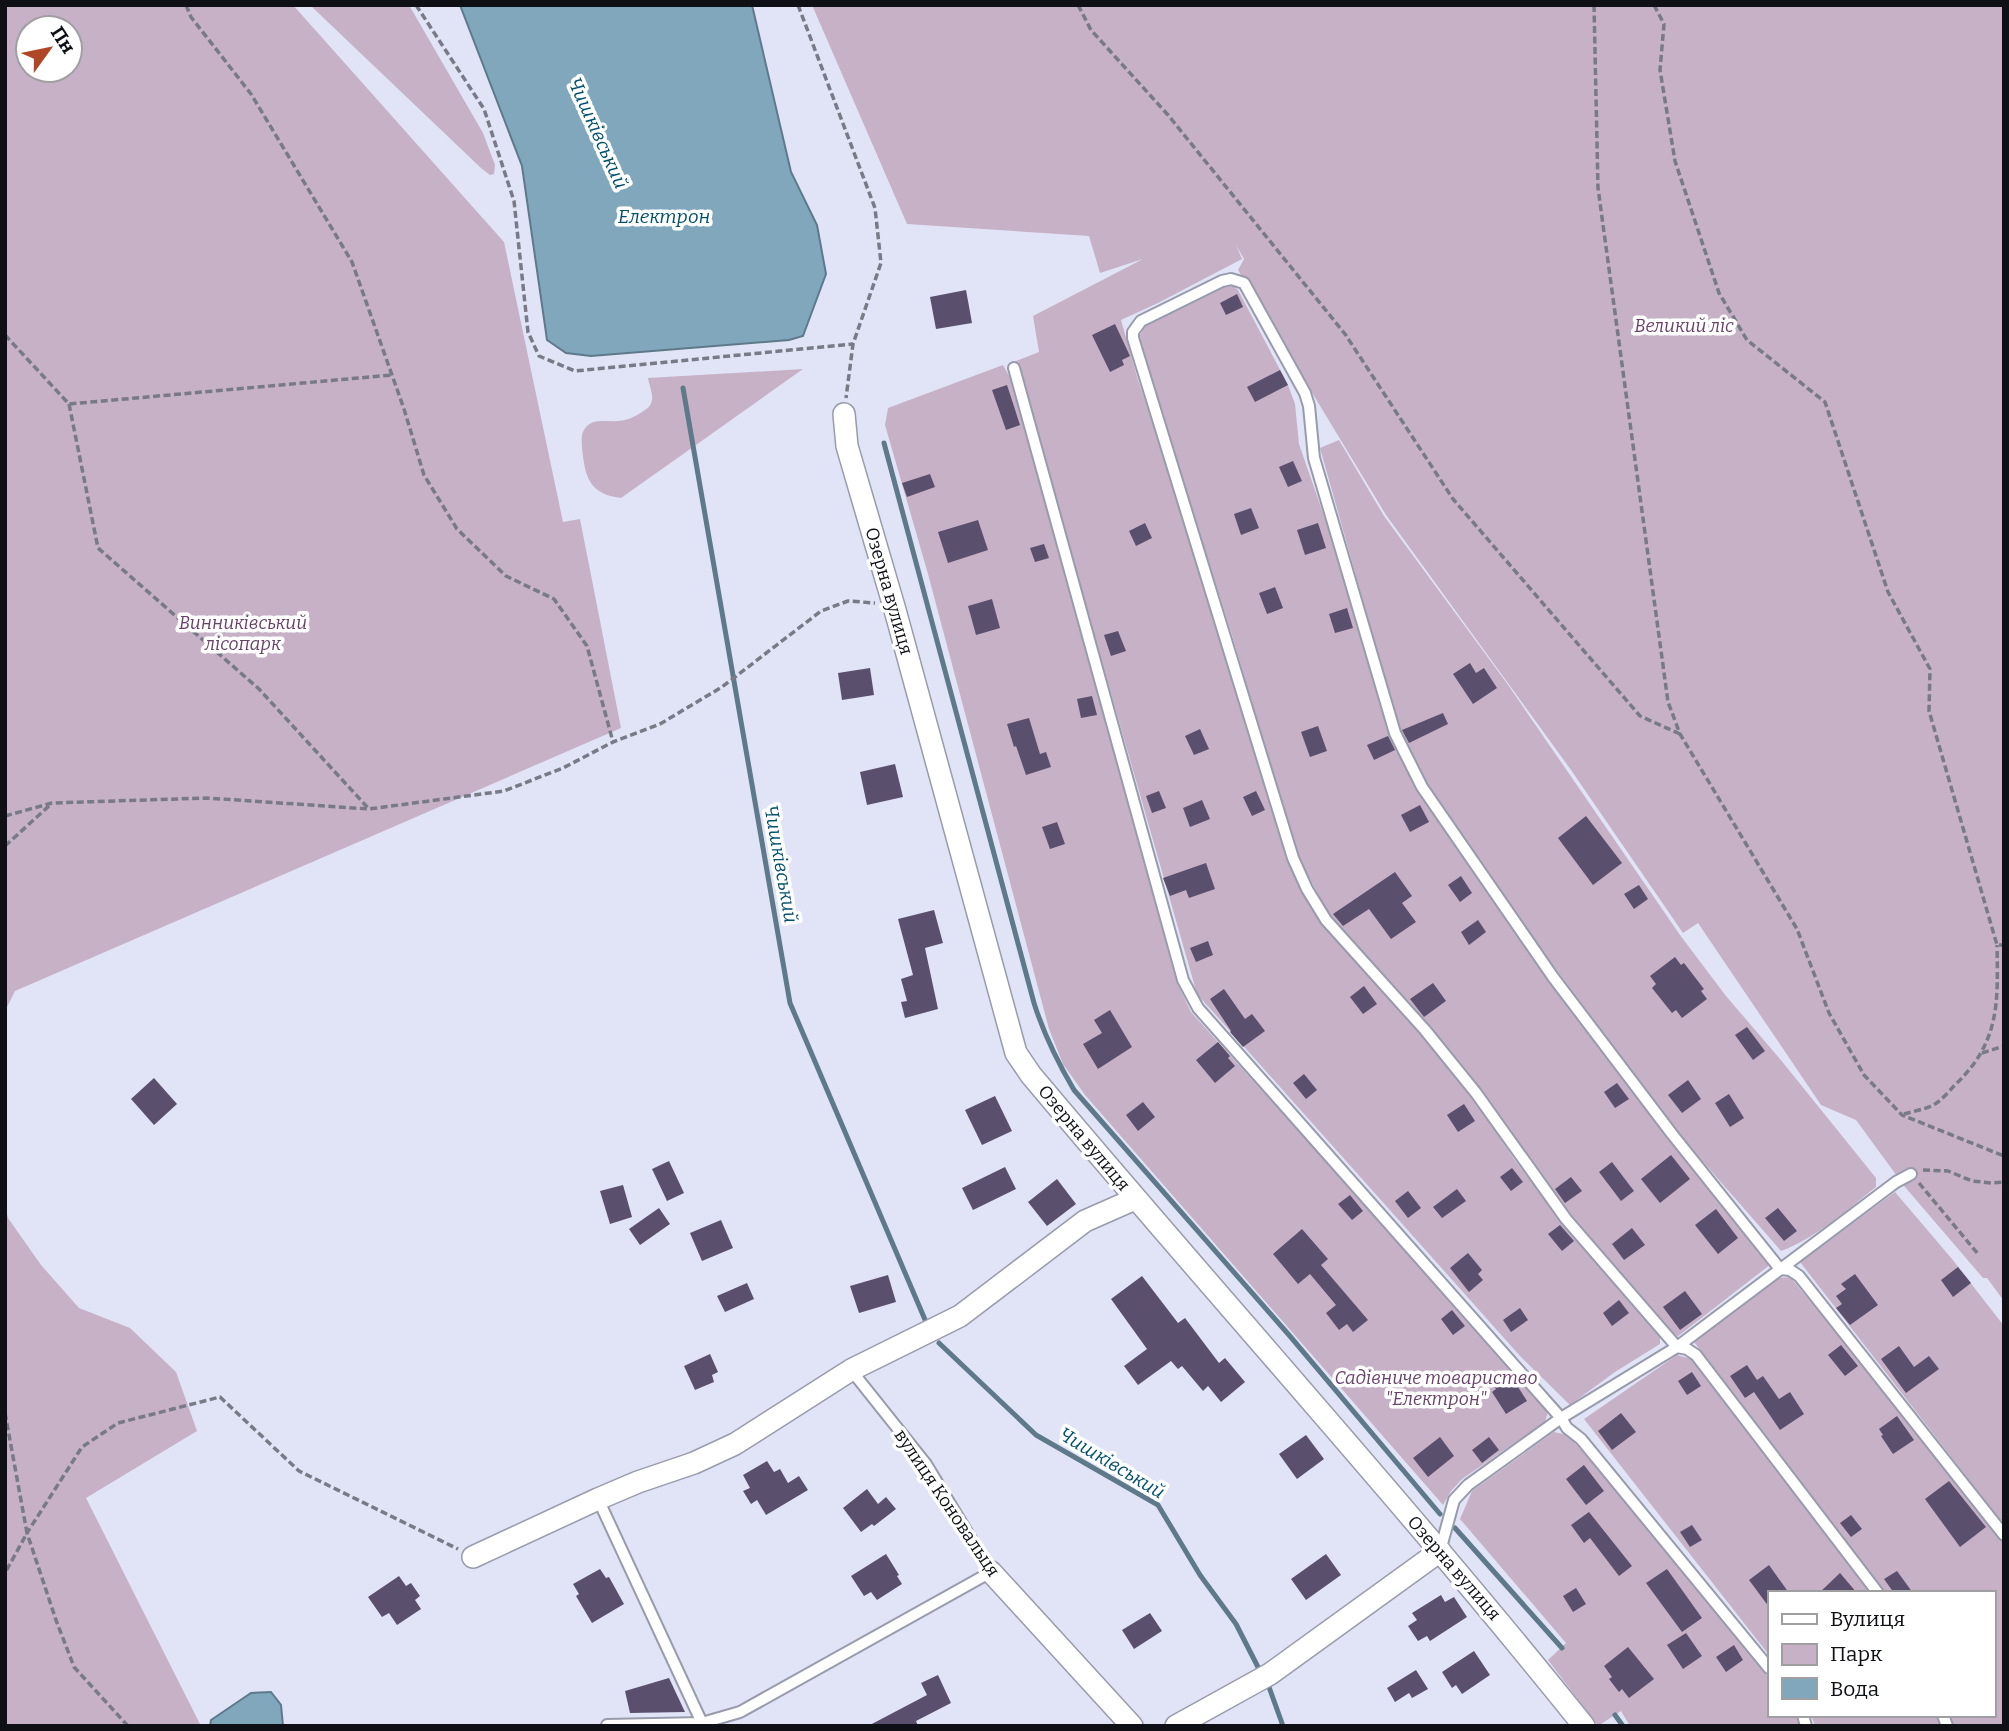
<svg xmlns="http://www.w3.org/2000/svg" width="2009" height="1731" viewBox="0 0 2009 1731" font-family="Bitter,serif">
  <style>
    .green { fill: #c7b1c7; fill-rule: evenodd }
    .water { fill: #80a7bb; stroke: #5e7a8a; stroke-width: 2 }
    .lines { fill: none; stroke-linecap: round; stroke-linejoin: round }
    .stream { stroke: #5e7a8a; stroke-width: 5 }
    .building { fill: #5b4f6e }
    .service-casing { stroke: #989bac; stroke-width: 14 }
    .minor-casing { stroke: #989bac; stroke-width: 24 }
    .path { stroke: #787a86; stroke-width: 3.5; stroke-dasharray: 7 3.5; stroke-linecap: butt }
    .service { stroke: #fff; stroke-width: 10 }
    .minor { stroke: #fff; stroke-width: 21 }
    .labels { text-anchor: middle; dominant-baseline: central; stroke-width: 7; stroke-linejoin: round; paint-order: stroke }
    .park-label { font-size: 18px; font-style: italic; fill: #69416a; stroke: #fff }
    .street-label { font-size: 18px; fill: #0f1016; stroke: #fff }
    .water-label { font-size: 19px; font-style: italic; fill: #004f6c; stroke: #fff }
  </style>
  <rect width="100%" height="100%" fill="#e1e4f7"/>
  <!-- green -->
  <g class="green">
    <path d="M5,5H293L504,242L563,522L580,519L621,728L15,991L5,1011ZM28,28H70V70H28Z"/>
    <polygon points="310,5 409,5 483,133 495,165 494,174 490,175 481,168"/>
    <polygon points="812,5 2004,5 2004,1301 1987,1278 1983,1278 1905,1187 1856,1120 1821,1105 1698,923 1683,933 1571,770 1386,515 1238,270 1244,259 1236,245 1242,259 1158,303 1121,320 1138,380 1176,490 1304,893 1420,1030 1471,1095 1514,1159 1562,1222 1660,1334 1660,1344 1615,1372 1570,1405 1520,1356 1197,994 1016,361 1039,352 1033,316 1143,259 1100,273 1089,236 907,224"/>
    <polygon points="1229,283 1238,290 1288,385 1295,404 1299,444 1350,591 1389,728 1418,791 1578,1020 1669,1139 1771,1264 1677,1337 1621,1277 1571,1215 1479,1089 1429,1027 1330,916 1297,855 1232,635 1141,349 1140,335 1146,325"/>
    <polygon points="1003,365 1014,385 1177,983 1191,1012 1450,1300 1504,1357 1548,1412 1545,1422 1462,1479 1451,1491 1443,1505 1085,1095 1063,1064 1049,1029 928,574 885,425 888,408"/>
    <path d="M803,369L621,498C589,494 585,477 582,448C582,441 580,434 586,427C594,418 606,422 617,421C625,421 635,417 642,412C647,409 651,406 652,400C653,394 649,384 648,378Z"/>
    <path d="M1339,440L1384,516L1506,682L1680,935L1726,996L1780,1059L1876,1178V1187C1847,1210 1816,1238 1781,1251L1677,1132L1532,937L1428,786L1399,729L1320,448Z"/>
    <polygon points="1895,1192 1952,1259 2004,1326 2004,1525 1800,1262"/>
    <polygon points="5,1206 8,1218 41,1265 79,1308 130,1328 176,1372 197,1431 86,1498 201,1726 5,1726"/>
    <polygon points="1790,1277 1899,1408 2004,1544 2004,1726 1953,1726 1950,1715 1993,1715 1993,1593 1886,1593 1694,1342 1779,1278"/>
    <polygon points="1677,1355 1691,1359 1870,1593 1769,1593 1769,1655 1584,1419"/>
    <polygon points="1554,1432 1568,1435 1618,1492 1735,1633 1769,1678 1769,1715 1797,1715 1801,1726 1630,1726 1621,1711 1598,1726 1548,1660 1566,1643 1460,1519 1472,1491"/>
    <polygon points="1811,1715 1937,1715 1940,1726 1815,1726"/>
  </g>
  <!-- water -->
  <g class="water">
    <polygon points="460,5 752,5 791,172 817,225 826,274 803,336 789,340 591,356 566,353 547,340 522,166"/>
    <polygon points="271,1692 281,1705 283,1726 210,1726 211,1720 251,1693"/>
  </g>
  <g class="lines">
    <!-- stream -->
    <g class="stream">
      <polyline points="683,388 790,1003 926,1322"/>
      <path d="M884,443L1034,1003C1044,1035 1057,1061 1074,1090L1289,1335L1440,1514"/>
      <polyline points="939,1343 1036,1435 1158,1505 1200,1575 1236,1624 1260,1671"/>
      <polyline points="1455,1528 1562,1648"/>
      <polyline points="1269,1687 1283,1726"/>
      <polyline points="1615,1715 1623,1726"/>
    </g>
  </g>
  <!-- building -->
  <g class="building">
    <polygon points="966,290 972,323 936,329 930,297"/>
    <polygon points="1237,294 1243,307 1226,315 1220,303"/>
    <polygon points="1115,324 1130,356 1122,360 1124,365 1110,372 1092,335"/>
    <polygon points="1280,370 1288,385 1255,402 1247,387"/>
    <polygon points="1007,385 1020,425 1006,430 992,390"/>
    <polygon points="1293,461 1302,481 1288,487 1279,467"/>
    <polygon points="930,474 935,487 907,497 902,483"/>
    <polygon points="1251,508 1259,528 1241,535 1234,514"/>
    <polygon points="978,520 988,550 948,563 938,532"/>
    <polygon points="1145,523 1152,538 1136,546 1129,531"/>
    <polygon points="1318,523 1326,548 1305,555 1297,530"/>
    <polygon points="1044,544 1049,558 1035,562 1030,548"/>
    <polygon points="1275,587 1283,608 1267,614 1259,593"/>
    <polygon points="992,599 1000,628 976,635 968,606"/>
    <polygon points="1347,608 1353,628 1335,633 1329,614"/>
    <polygon points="1118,631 1126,651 1111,656 1104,635"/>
    <polygon points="1470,663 1476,673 1484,668 1497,688 1473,704 1453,674"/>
    <polygon points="870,668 874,695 842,700 838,673"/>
    <polygon points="1092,696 1097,715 1081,718 1077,699"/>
    <polygon points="1443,713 1448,724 1409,743 1402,730"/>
    <polygon points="1029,718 1040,754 1046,752 1051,767 1026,775 1016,746 1014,747 1007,724"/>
    <polygon points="1318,726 1327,751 1310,757 1301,732"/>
    <polygon points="1200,729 1209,749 1194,755 1185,736"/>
    <polygon points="1388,736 1395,750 1374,760 1367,745"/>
    <polygon points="895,764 903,797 867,805 860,772"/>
    <polygon points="1159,791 1166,808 1152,813 1146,796"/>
    <polygon points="1256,791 1265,810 1252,816 1243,797"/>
    <polygon points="1202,800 1210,819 1190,827 1183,808"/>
    <polygon points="1420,805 1429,822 1410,832 1401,815"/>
    <polygon points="1586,816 1622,863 1593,885 1558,838"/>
    <polygon points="1057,822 1065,844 1050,849 1042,827"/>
    <polygon points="1206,863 1215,889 1189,898 1186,890 1170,896 1163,878"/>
    <polygon points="1395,872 1412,896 1402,903 1416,922 1391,939 1369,909 1343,926 1333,914"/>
    <polygon points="1461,876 1472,893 1460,902 1448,885"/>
    <polygon points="1639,885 1648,899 1634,909 1624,894"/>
    <polygon points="934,910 943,943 925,948 938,1009 905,1018 901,1002 907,1001 901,979 913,975 898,919"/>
    <polygon points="1478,920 1486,932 1469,945 1461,932"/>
    <polygon points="1208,941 1213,955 1196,962 1190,948"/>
    <polygon points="1675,957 1681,965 1684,963 1704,989 1701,991 1707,999 1682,1018 1676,1010 1672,1013 1652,988 1656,984 1650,976"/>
    <polygon points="1433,983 1446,1001 1424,1017 1410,999"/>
    <polygon points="1364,986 1377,1004 1363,1014 1350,997"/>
    <polygon points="1224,989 1245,1019 1252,1014 1265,1031 1243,1047 1230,1032 1231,1031 1210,999"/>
    <polygon points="1110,1010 1132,1047 1098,1069 1083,1044 1102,1033 1094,1020"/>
    <polygon points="1747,1027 1765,1051 1753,1060 1735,1035"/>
    <polygon points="1218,1042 1230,1056 1228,1058 1235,1066 1215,1083 1196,1060"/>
    <polygon points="1304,1074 1317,1090 1306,1099 1293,1083"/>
    <polygon points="154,1078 177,1104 154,1125 131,1099"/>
    <polygon points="1688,1080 1701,1099 1682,1113 1668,1095"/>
    <polygon points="1617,1083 1629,1099 1615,1108 1604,1092"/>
    <polygon points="1729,1094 1744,1118 1730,1127 1715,1103"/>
    <polygon points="995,1096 1012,1131 982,1145 965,1110"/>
    <polygon points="1143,1102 1155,1117 1138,1131 1126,1115"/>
    <polygon points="1464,1104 1475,1121 1458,1132 1447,1115"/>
    <polygon points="1671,1155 1690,1179 1660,1203 1641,1179"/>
    <polygon points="669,1161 684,1193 667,1201 652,1169"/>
    <polygon points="1612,1162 1634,1191 1621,1201 1599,1172"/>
    <polygon points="1005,1167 1016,1189 973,1210 962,1188"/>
    <polygon points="1512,1168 1523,1182 1511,1191 1500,1177"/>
    <polygon points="1571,1177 1582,1191 1565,1203 1555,1189"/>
    <polygon points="1057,1179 1076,1204 1047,1226 1028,1202"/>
    <polygon points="623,1185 632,1217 610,1224 600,1191"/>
    <polygon points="1457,1189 1466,1201 1442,1218 1433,1207"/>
    <polygon points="1408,1191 1421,1208 1408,1218 1395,1201"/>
    <polygon points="1350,1195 1363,1211 1352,1220 1338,1204"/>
    <polygon points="659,1208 670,1224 640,1245 629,1229"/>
    <polygon points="1778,1208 1797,1231 1784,1241 1765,1218"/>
    <polygon points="1716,1209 1738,1238 1718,1254 1695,1225"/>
    <polygon points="721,1220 733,1248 702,1261 690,1233"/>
    <polygon points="1560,1225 1574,1241 1562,1251 1548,1234"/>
    <polygon points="1632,1228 1645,1245 1624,1260 1612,1244"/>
    <polygon points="1302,1229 1328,1259 1321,1265 1368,1320 1353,1332 1347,1324 1339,1330 1326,1313 1336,1305 1310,1274 1298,1284 1273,1254"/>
    <polygon points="1468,1253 1482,1270 1478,1274 1483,1280 1469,1292 1450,1268"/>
    <polygon points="1958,1267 1971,1283 1953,1297 1941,1280"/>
    <polygon points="1855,1274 1878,1305 1850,1325 1836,1308 1842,1304 1836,1296 1846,1289 1841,1284"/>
    <polygon points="888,1275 896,1302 859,1313 850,1286"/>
    <polygon points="1142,1276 1178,1323 1185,1318 1219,1363 1225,1358 1245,1382 1221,1402 1208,1386 1203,1391 1182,1366 1178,1369 1171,1361 1138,1385 1124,1366 1147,1349 1111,1299"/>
    <polygon points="747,1283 754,1299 725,1312 717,1296"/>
    <polygon points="1685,1291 1702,1314 1680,1330 1663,1307"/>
    <polygon points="1619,1300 1629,1313 1612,1326 1603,1313"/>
    <polygon points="1520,1308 1528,1320 1511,1332 1503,1320"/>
    <polygon points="1452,1310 1465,1326 1453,1335 1441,1319"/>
    <polygon points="1841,1345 1858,1366 1845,1376 1828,1355"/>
    <polygon points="1899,1346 1914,1367 1929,1356 1939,1369 1906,1393 1881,1359"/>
    <polygon points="710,1354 718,1372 712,1375 714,1382 695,1390 684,1366"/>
    <polygon points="1747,1365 1757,1380 1763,1376 1779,1399 1790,1392 1804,1414 1780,1430 1754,1392 1745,1398 1730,1376"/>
    <polygon points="1508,1371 1527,1401 1506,1414 1492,1392 1496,1389 1491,1381"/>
    <polygon points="1692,1372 1701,1386 1687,1395 1678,1381"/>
    <polygon points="1621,1413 1636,1432 1612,1450 1598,1431"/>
    <polygon points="1897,1416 1914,1440 1893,1454 1881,1436 1883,1435 1879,1429"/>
    <polygon points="1306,1435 1324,1459 1297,1479 1279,1454"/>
    <polygon points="1440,1437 1454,1456 1428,1477 1413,1458"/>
    <polygon points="1489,1437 1499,1450 1482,1463 1472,1450"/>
    <polygon points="767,1461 774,1472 780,1469 788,1483 799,1476 808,1490 766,1515 757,1500 751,1504 743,1491 750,1488 743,1475"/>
    <polygon points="1584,1465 1604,1491 1586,1505 1566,1479"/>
    <polygon points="1949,1481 1986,1527 1960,1547 1925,1499"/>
    <polygon points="867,1489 878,1504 886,1497 896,1509 874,1526 872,1524 861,1532 843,1508"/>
    <polygon points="1589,1512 1632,1566 1619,1576 1590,1538 1584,1543 1571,1525"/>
    <polygon points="1851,1515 1862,1529 1851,1537 1840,1523"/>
    <polygon points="1692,1525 1702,1540 1690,1547 1680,1532"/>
    <polygon points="886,1554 899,1575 897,1576 902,1584 877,1600 871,1592 864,1596 851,1576"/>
    <polygon points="1326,1554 1341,1575 1306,1600 1291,1579"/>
    <polygon points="1769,1565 1789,1593 1769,1593 1769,1607 1749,1580"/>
    <polygon points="600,1569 606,1578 609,1577 624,1604 592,1623 576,1596 579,1594 573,1584"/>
    <polygon points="1667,1569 1702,1618 1682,1632 1646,1583"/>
    <polygon points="1897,1571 1913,1593 1894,1593 1884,1579"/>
    <polygon points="1840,1573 1857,1593 1819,1593"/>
    <polygon points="399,1576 406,1586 411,1583 420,1596 415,1600 421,1609 397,1625 389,1613 382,1617 368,1597"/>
    <polygon points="1576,1588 1586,1604 1573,1612 1563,1596"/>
    <polygon points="1441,1595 1445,1602 1454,1597 1467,1617 1430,1641 1427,1636 1418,1641 1408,1626 1417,1620 1412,1613"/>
    <polygon points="1150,1613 1162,1631 1134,1649 1122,1630"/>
    <polygon points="1686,1633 1702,1656 1683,1669 1667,1645"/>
    <polygon points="1734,1645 1743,1660 1726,1672 1716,1657"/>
    <polygon points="1628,1647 1654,1679 1629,1698 1622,1689 1619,1692 1609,1679 1612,1677 1604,1666"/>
    <polygon points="1474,1651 1490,1675 1462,1694 1456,1685 1452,1688 1442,1672"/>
    <polygon points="1416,1670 1428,1689 1412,1698 1409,1693 1395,1702 1387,1688"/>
    <polygon points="938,1675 951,1703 916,1721 918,1726 868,1726 927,1695 921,1683"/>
    <polygon points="669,1678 685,1712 630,1713 625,1691"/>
  </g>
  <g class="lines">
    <defs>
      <g id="service">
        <polyline points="1014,368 1183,980 1198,1008 1561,1418 1567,1428 1581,1439 1769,1668"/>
        <polyline points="598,1499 702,1723"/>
        <polyline points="1440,1551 1454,1500 1468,1485 1561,1418 1677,1347 1896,1182 1911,1174"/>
        <polyline points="1878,1593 1696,1355 1687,1349 1677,1347 1566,1219 1476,1093 1425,1030 1326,920 1307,889 1293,858 1133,338 1133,332 1141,321 1222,281 1231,279 1244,283 1305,393 1309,406 1314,458 1395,733 1422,787 1553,977 1672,1134 1780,1269 1790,1270 1799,1276 2004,1535"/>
        <polyline points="1803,1715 1806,1726"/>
        <polyline points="1943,1715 1947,1726"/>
        <polyline points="607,1725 702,1723 740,1712 991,1572 926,1464 851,1370"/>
      </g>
      <g id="minor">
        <path d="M844,414L847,446L895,610L1016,1053L1031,1075C1214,1293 1406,1504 1584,1726"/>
        <polyline points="473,1557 598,1499 638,1482 694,1463 735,1444 851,1370 960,1316 1085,1221 1135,1199"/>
        <polyline points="991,1572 1132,1726"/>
        <polyline points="1176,1726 1270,1674 1440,1551"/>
      </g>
    </defs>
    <!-- service casing -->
    <use href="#service" class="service-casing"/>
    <!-- minor casing -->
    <use href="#minor" class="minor-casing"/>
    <!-- path -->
    <g class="path">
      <polyline points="186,5 191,17 251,94 352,262 404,409 424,475 457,529 506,576 554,599 587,646 613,742"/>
      <polyline points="416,5 484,109 514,201 528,332 539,356 575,371 853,344"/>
      <polyline points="798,5 875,208 881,263 853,344 846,398"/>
      <polyline points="1078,5 1091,30 1168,115 1345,334 1453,499 1640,716 1680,734"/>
      <polyline points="1594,5 1598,188 1668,702 1680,734 1797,929 1829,1013 1864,1075 1902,1115 2004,1156"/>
      <polyline points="1654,5 1664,24 1660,70 1675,161 1719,293 1747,340 1825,402 1888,592 1930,669 1929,711 1997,945 2004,945"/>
      <polyline points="5,335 69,404 392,375"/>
      <polyline points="69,404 98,548 259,689 368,808"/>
      <polyline points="5,816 52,803 207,798 369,809 504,791 563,768 613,742 660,724 722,687 821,611 848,601 875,603"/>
      <polyline points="5,846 50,805"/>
      <polyline points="1982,1053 2004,1046"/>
      <path d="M1904,1114C1914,1111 1927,1109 1935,1104C1942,1100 1949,1091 1955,1085C2000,1042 1998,1003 1997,945"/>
      <polyline points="1923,1170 1948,1171 1972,1181 1992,1183 2004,1182"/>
      <polyline points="1919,1183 1978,1254"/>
      <polyline points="5,1413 27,1533 5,1573"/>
      <polyline points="128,1726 74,1667 56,1620 27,1533 82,1447 118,1423 220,1397 299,1471 458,1549"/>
    </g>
    <!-- service -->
    <use href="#service" class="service"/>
    <!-- minor -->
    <use href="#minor" class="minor"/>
  </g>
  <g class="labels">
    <!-- park labels -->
    <g class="park-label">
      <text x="1684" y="326">Великий ліс</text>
      <text x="243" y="623">Винниківський<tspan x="243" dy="21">лісопарк</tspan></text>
      <text x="1436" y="1378">Садівниче товариство<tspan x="1436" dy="21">"Електрон"</tspan></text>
    </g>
    <!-- street labels -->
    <g class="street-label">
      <text transform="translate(889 591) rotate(74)">Озерна вулиця</text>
      <text transform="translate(1084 1138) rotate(50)">Озерна вулиця</text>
      <text transform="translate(947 1503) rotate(56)">вулиця Коновальця</text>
      <text transform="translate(1454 1568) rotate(49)">Озерна вулиця</text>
    </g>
    <!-- water labels -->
    <g class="water-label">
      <text transform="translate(598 133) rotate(66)">Чишківський</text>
      <text x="664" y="216">Електрон</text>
      <text transform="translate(781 864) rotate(80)">Чишківський</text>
      <text transform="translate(1112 1463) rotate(31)">Чишківський</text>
    </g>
  </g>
  <!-- border -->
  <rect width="2009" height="1731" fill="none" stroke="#0f1016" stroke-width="14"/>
  <!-- legend -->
  <rect x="1768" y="1591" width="228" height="126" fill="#ffffff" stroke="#9f9fa2" stroke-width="2"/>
  <rect x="1782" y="1614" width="35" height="10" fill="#ffffff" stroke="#9f9fa2" stroke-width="2"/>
  <text x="1830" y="1626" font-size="21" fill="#0f1016">Вулиця</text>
  <rect x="1782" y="1644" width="35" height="21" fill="#c7b1c7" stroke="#9f9fa2" stroke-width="2"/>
  <text x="1830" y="1661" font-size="21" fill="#0f1016">Парк</text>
  <rect x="1782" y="1678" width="35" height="21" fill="#80a7bb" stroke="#9f9fa2" stroke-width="2"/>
  <text x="1830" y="1696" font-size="21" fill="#0f1016">Вода</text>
  <!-- north arrow -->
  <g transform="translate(49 49) rotate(57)"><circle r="33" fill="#ffffff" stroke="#9f9fa2" stroke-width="2"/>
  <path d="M0-5L12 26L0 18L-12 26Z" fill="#af4727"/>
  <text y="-10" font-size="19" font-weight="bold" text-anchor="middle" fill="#0f1016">Пн</text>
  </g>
</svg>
